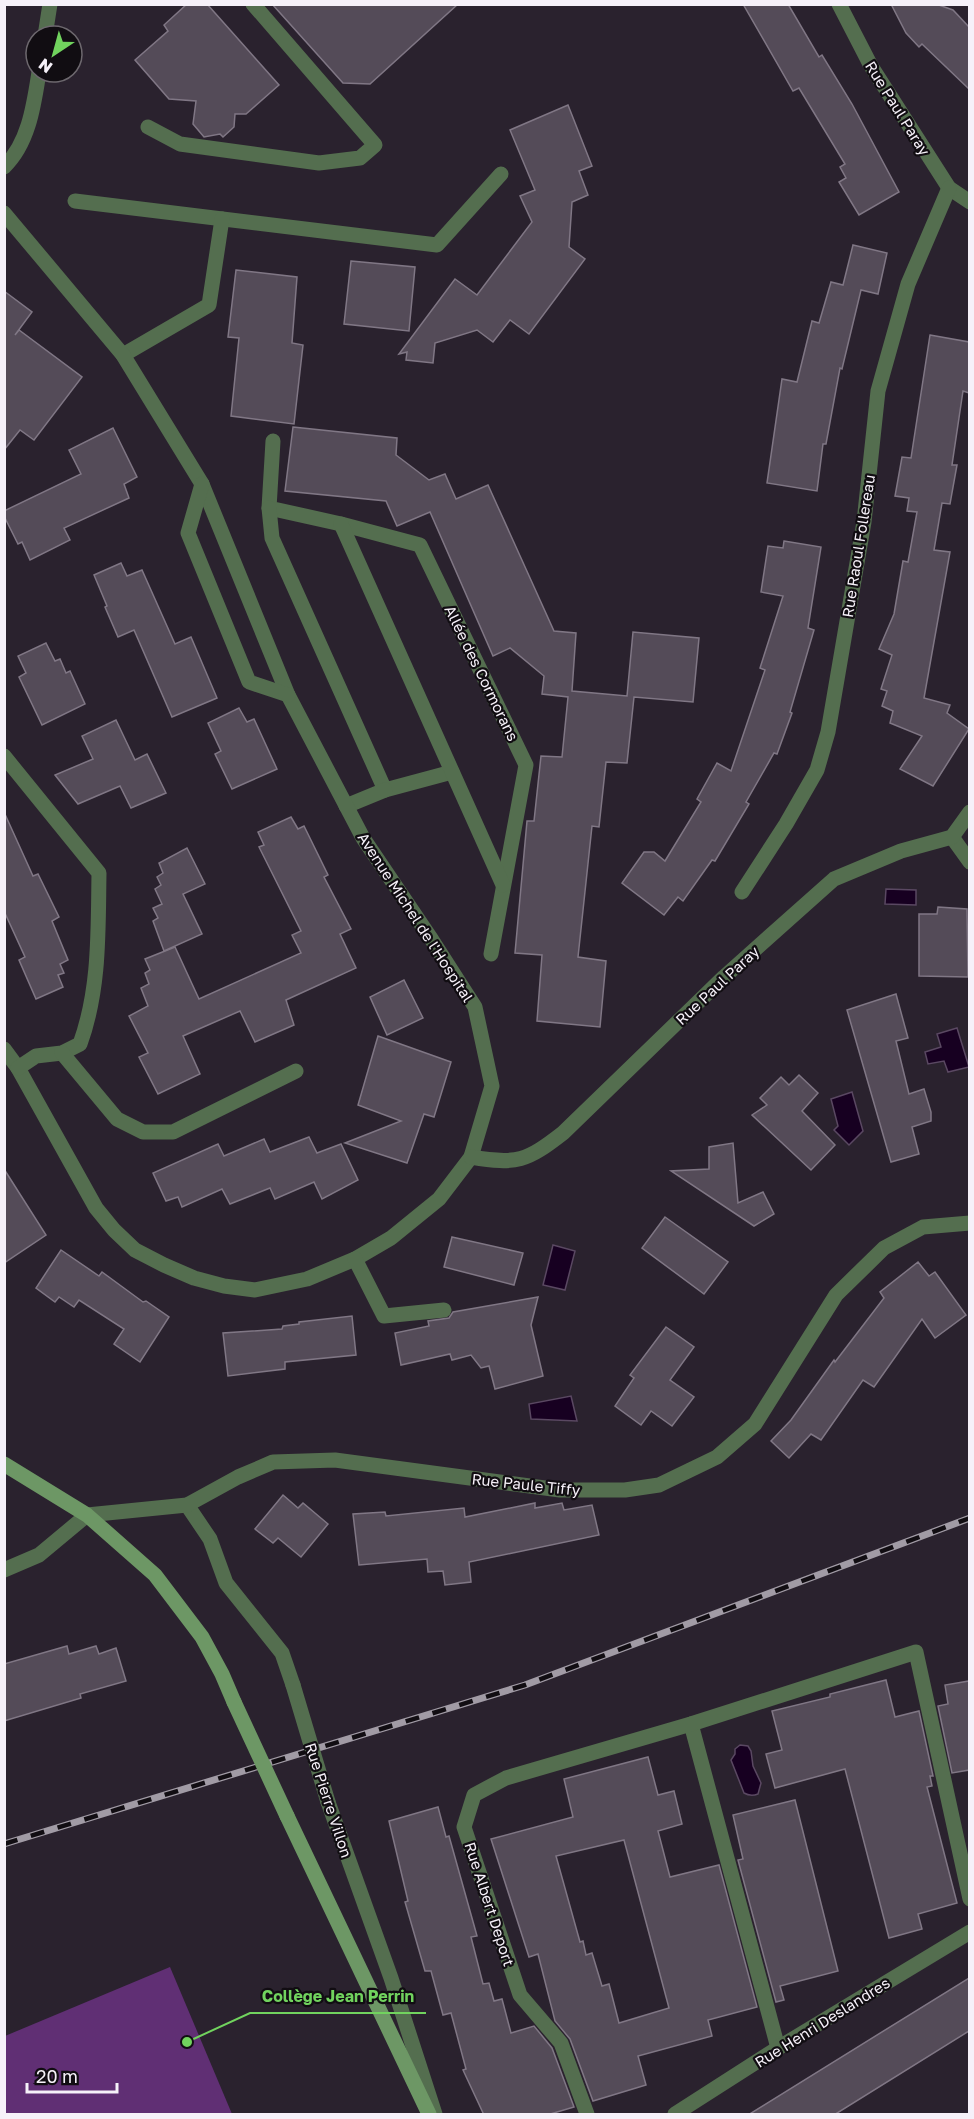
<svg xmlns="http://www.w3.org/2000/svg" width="974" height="2119" viewBox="0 0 974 2119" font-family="'Golos Text',sans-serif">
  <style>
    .green { fill: #602f74 }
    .water { fill: #170021; stroke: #5a4862; stroke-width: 1.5 }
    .building { fill: #544b58; stroke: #807785; stroke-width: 1.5; fill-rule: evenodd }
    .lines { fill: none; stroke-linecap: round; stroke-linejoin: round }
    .lane { stroke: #546e4f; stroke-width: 15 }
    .street { stroke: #546e4f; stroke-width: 15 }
    .secondary { stroke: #6d9765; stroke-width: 15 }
    .rail-casing { stroke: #a19ba5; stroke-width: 7 }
    .rail { stroke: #110d12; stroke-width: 4.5; stroke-dasharray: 14; stroke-linecap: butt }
    .street-bridge { stroke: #546e4f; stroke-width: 15 }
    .secondary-bridge { stroke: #6d9765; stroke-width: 15 }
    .labels { text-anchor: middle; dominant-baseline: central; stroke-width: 4.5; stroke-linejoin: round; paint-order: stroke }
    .street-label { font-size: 15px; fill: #f6f1f9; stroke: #110d12 }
    .leader { fill: none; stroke: #71d35e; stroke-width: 2 }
    .callout-dot { fill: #71d35e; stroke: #110d12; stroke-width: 2 }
    .callout-label { font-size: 16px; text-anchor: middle; font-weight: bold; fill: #71d35e; stroke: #110d12; stroke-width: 4.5; stroke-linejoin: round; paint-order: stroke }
  </style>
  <rect width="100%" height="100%" fill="#2a222e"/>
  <!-- green -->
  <polygon class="green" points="170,1967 232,2114 5,2114 5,2036"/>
  <!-- water -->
  <g class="water">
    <polygon points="886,889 916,890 916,905 885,904"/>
    <polygon points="957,1028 969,1067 948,1072 944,1061 928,1064 925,1052 941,1047 937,1034"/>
    <polygon points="852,1092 863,1131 849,1145 834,1130 838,1126 831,1099"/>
    <polygon points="553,1245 575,1251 565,1290 543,1285"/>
    <polygon points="571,1396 577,1421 531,1419 529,1404"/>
    <path d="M740,1745L748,1746L751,1751L753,1766L761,1783L758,1794C753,1796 749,1796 744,1793L731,1760L735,1754V1749Z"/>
  </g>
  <!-- building -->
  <g class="building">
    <polygon points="187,4 207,4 279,85 246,114 235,114 234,127 223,137 220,134 204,137 193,124 196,101 169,99 135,60 168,31 164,25"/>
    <polygon points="272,4 458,4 370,84 343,83"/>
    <polygon points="743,4 788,4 819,57 822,55 852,104 899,192 859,215 839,182 846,178 840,167 845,164 799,88 793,91"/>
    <polygon points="891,4 936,4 953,10 969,27 969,89 922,44 919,47 906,33"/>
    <polygon points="568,105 592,166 579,171 588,195 572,202 569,247 585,259 529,334 510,320 493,342 477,330 435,343 433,363 406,360 407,352 399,354 455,279 477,295 532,222 520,196 535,190 510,130"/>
    <polygon points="853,245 887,253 878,294 861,290 842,369 840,368 826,444 823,444 817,491 767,483 782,379 797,382 812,321 819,323 831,282 843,285"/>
    <polygon points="351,261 415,267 409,331 344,324"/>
    <polygon points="236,270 297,277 292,343 303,345 294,424 231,416 239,338 228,337"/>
    <polygon points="4,291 32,312 15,335 19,330 82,377 34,440 20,430 4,450"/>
    <polygon points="930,335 969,342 969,393 963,391 952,465 957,465 950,504 942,503 934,550 950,552 924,698 950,705 947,713 969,729 933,786 900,769 922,736 890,723 893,711 882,706 887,691 881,689 892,655 879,649 894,614 903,561 908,562 917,512 907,511 909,498 895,496 902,457 911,458"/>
    <polygon points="293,427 397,438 396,455 429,480 445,474 456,499 488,485 554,631 576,633 572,691 627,696 633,632 699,638 693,702 634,697 627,763 606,762 599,827 592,826 578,957 606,961 600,1027 537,1021 542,955 515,953 527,821 534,821 541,756 562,757 568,697 542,694 544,676 510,648 493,656 430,512 397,526 386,501 285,491"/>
    <polygon points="113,428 137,477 124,484 129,498 64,528 70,540 30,560 22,542 18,544 4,516 4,511 81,474 69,450"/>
    <polygon points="784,541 821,547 808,628 814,630 790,712 792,713 777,754 774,753 746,802 749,804 715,861 712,860 683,901 678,897 664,915 622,883 644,852 654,852 665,861 701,802 697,799 717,763 731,771 765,670 760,668 783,596 761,592 768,546 783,548"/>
    <polygon points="121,563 127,576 142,570 175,644 191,637 217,698 172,717 134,630 118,637 105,607 107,606 94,575"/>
    <polygon points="46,643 55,661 60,659 66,673 70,671 85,704 42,725 19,677 26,673 18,656"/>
    <polygon points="239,708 247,722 254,719 277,769 232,789 215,754 221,751 208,723"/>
    <polygon points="116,720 135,760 147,754 166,793 131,808 120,786 78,804 55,775 93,759 82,736"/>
    <polygon points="4,812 33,876 38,874 59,917 52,921 68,960 60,964 64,973 58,975 63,987 36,999 19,960 25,957 4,911"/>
    <polygon points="291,817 298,829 304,826 328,875 324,877 351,929 340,934 356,968 286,1000 294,1025 255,1042 240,1011 183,1036 200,1074 158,1094 139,1057 148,1053 129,1016 148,1006 141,988 149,984 145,973 150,970 145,959 175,947 199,999 301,953 292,935 301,931 259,847 264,845 258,832"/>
    <polygon points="187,848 205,884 183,894 202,934 164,951 153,921 158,918 153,908 162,904 155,889 161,885 157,877 163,873 159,863"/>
    <polygon points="938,907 967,909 968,977 919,976 919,914 937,914"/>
    <polygon points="404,980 423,1018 387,1035 370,997"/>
    <polygon points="896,994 908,1038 896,1041 909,1094 924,1089 931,1112 931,1121 912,1127 919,1154 891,1162 847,1010"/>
    <polygon points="378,1036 451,1062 434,1117 424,1114 407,1163 345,1143 401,1121 358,1105"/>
    <polygon points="799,1075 818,1093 802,1111 835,1145 811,1170 752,1115 767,1105 760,1098 781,1077 789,1085"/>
    <polygon points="309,1137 317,1153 341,1144 358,1180 322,1199 314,1182 275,1199 270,1188 230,1204 222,1189 182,1207 178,1197 166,1201 153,1173 218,1144 224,1156 264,1139 270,1152"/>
    <polygon points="733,1143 738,1203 763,1192 774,1214 754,1226 671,1171 709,1169 709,1147"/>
    <polygon points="4,1169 46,1235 4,1263"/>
    <polygon points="665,1217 728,1262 704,1294 642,1248"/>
    <polygon points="452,1237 523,1253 514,1285 444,1267"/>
    <polygon points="61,1250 99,1276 102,1272 143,1302 146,1301 169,1317 140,1362 114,1344 124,1329 79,1300 74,1307 59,1297 55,1302 36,1288"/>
    <polygon points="918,1262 929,1276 935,1272 966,1315 935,1338 922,1319 874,1387 863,1380 821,1440 811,1434 789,1458 771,1441 791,1420 834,1360 835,1362 884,1298 880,1292"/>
    <polygon points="538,1297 531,1325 543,1376 495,1389 489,1366 481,1368 471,1355 452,1360 450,1354 401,1365 395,1333 429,1326 428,1321 449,1318 453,1312"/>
    <polygon points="352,1316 356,1355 285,1362 285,1369 228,1376 223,1333 282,1329 283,1326 299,1324 299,1322"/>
    <polygon points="666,1327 694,1347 670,1380 694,1397 672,1426 651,1411 641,1425 615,1406 634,1378 630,1375"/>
    <polygon points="283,1495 298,1508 303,1503 328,1524 301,1557 278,1538 273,1543 255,1529"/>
    <polygon points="535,1503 535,1508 562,1503 564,1510 592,1505 599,1535 469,1562 471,1582 445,1585 443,1571 428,1572 427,1559 359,1565 353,1514 385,1512 386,1516 464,1508 465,1517"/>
    <polygon points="67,1646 69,1654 96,1646 99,1654 116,1648 126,1681 80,1694 81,1698 4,1721 4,1664"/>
    <polygon points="886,1680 895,1717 919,1711 933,1776 930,1776 932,1786 927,1787 957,1903 918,1914 922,1929 889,1938 845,1769 775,1788 766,1754 782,1750 772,1711 830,1697 830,1694"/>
    <polygon points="969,1681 969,1770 952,1773 938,1706 948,1704 945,1685"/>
    <path d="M648,1757L658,1795L674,1791L682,1824L658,1831L670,1877L719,1865L757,2007L708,2020L712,2036L638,2056L646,2085L593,2101L570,2039L555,2021L538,1954L529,1957L491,1839L573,1817L564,1779ZM624,1840L669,2008L619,2023L609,1984L602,1986L592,1953L586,1955L583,1941L580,1942L556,1856Z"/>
    <polygon points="795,1800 838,1971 780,1986 784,2000 776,2002 738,1860 743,1859 733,1815"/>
    <polygon points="438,1807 446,1837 449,1836 477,1936 471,1937 483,1984 489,1983 494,2001 502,1999 511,2033 534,2026 552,2048 574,2107 547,2115 484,2115 463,2070 466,2069 451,2013 443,2015 431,1971 425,1971 405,1902 408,1901 389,1821"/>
    <polygon points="969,1978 969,2031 834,2115 748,2115"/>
  </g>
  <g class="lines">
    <!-- lane -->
    <g class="lane">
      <polyline points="148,127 180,144 319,163 360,158 375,145 253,4"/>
      <polyline points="75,201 437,245 501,174"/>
      <polyline points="123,355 209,305 222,219"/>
      <polyline points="273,441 269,508 341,524 420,545 526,765 491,954"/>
      <polyline points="269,508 272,538 385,790 452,772"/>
      <polyline points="341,524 503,885"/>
      <polyline points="346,806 385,790"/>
    </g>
    <!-- street -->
    <g class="street">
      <polyline points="839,4 871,66 949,188 970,202"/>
      <polyline points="45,36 50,4"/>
      <path d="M4,167C29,143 34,104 39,72"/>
      <polyline points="4,213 123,355 202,484 288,695 363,838 432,940 475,1007 492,1086 471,1157 439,1199 391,1238 355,1259 307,1279 255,1290 224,1286 194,1278 164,1265 135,1250 114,1230 96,1208 18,1068 4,1049"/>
      <polyline points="202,484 188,533 249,682 288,695"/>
      <path d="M4,756L99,873C98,931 100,989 80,1044L62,1053L36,1056L18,1068"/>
      <polyline points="952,837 970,862"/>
      <polyline points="742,892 786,824 817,770 828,732 864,522 878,391 908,284 949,188"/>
      <polyline points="62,1053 117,1119 143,1132 173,1132 296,1071"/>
      <path d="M471,1157C517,1165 527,1161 563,1133L724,977L834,879L901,851L952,837L970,812"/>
      <polyline points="355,1259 384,1316 444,1310"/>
      <polyline points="187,1505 210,1539 226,1583 282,1653 293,1685"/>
      <polyline points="4,1570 39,1555 87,1515 187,1505 238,1477 273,1462 335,1460 560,1490 625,1490 659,1485 717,1457 755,1424 836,1295 884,1248 923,1227 970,1223"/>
      <polyline points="691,1724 778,2048"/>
      <polyline points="328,1802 391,1978 435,2114"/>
      <polyline points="587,2114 561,2043 520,1995 464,1827 474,1795 506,1778 691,1724 916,1652 970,1899"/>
      <polyline points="675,2114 778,2048 970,1932"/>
    </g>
    <!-- secondary -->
    <g class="secondary">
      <polyline points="4,1464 87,1515 155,1575 202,1637 222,1674 234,1702"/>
      <polyline points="287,1816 429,2114"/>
    </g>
    <defs>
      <polyline id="rail" points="4,1844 525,1685 970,1518"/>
    </defs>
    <!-- rail casing -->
    <use href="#rail" class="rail-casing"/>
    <!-- rail -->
    <use href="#rail" class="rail"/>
    <!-- street-bridge -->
    <polyline class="street-bridge" points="293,1685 328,1802"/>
    <!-- secondary-bridge -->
    <polyline class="secondary-bridge" points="234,1702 287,1816"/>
  </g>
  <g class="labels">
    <!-- street labels -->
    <g class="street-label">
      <text transform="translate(898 108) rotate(58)">Rue Paul Paray</text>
      <text transform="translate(858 546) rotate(-81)">Rue Raoul Follereau</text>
      <text transform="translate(482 673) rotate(64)">Allée des Cormorans</text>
      <text transform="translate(416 917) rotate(57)">Avenue Michel de l'Hospital</text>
      <text transform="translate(717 985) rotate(-43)">Rue Paul Paray</text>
      <text transform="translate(526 1484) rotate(6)">Rue Paule Tiffy</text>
      <text transform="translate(329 1800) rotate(72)">Rue Pierre Villon</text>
      <text transform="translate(490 1904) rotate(72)">Rue Albert Deport</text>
      <text transform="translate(822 2022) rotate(-32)">Rue Henri Deslandres</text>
    </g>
  </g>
  <!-- callouts -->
  <path class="leader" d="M187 2042L250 2013H426"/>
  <circle class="callout-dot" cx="187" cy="2042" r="6"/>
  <g class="callout-label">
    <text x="338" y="2002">Collège Jean Perrin</text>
  </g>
  <!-- border -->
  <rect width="974" height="2119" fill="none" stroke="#f6f1f9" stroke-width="12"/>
  <!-- north arrow -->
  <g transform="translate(54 54) rotate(216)"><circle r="28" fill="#110d12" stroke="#6d686e" stroke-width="1.5"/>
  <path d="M0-4.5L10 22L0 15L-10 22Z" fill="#71d35e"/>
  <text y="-9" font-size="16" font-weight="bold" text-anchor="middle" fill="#f6f1f9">N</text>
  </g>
  <!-- scale -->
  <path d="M27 2083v9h90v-9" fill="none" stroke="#f6f1f9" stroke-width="3"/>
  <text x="36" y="2083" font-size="18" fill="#f6f1f9" stroke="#110d12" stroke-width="4.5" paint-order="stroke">20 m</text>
</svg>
